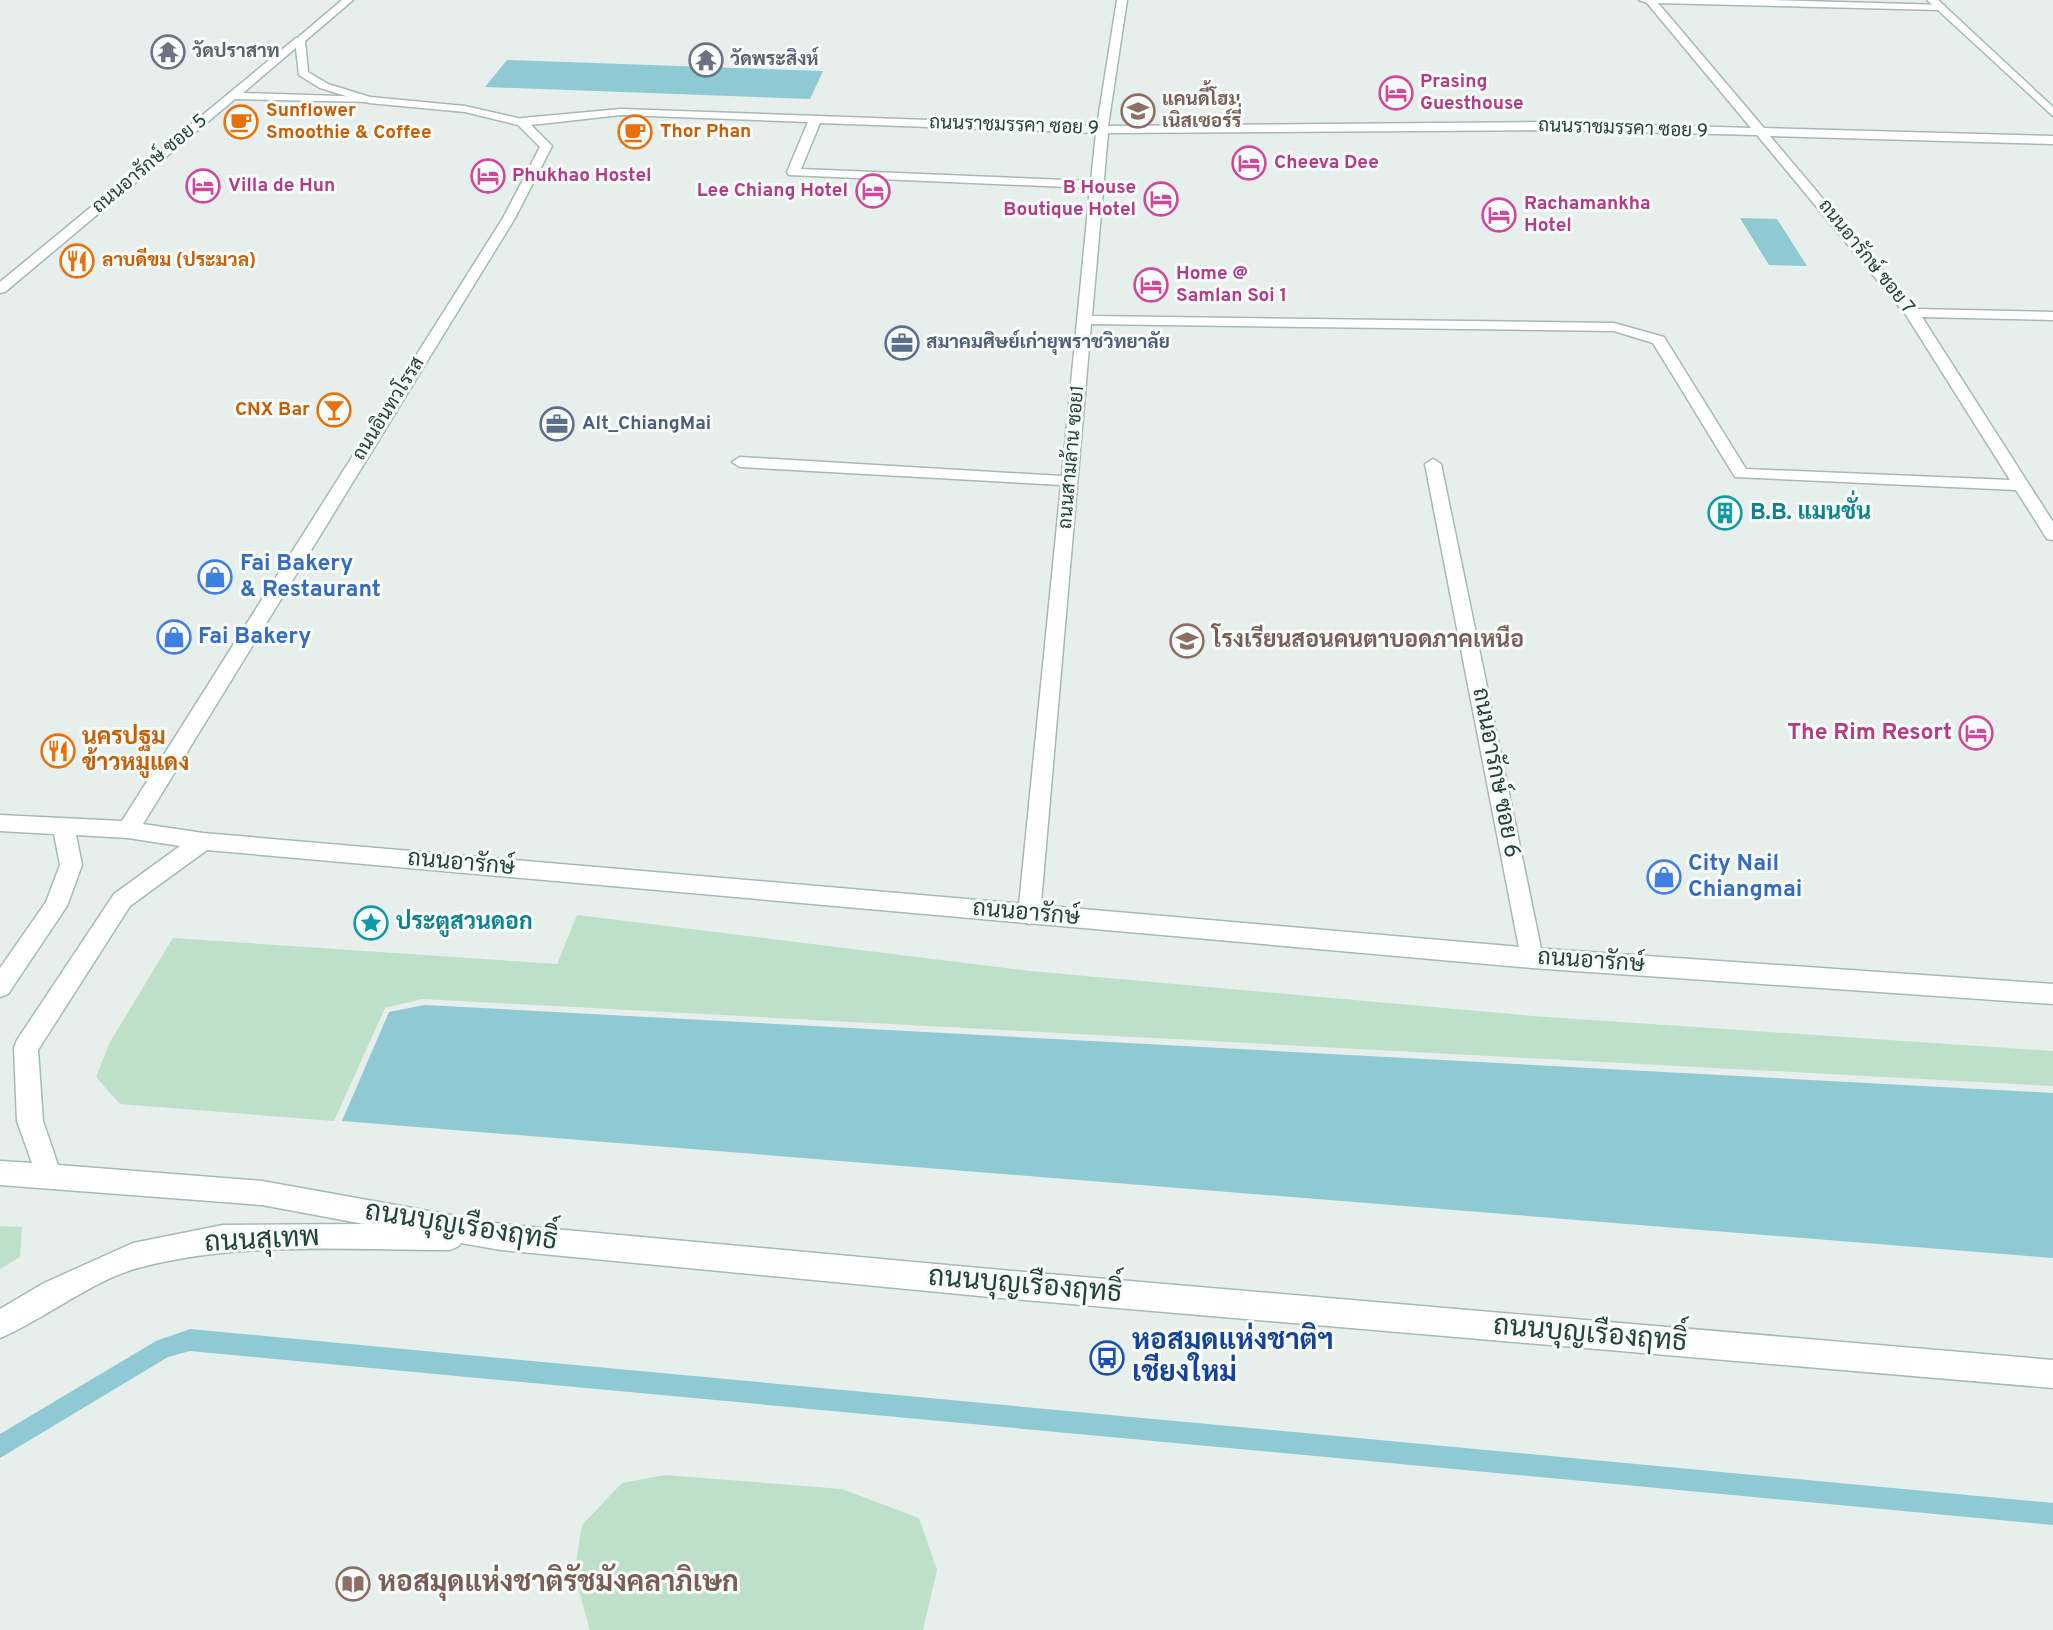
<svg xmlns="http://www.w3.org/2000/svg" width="2053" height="1630" viewBox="0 0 2053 1630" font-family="Overpass,Sarabun,sans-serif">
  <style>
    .green { fill: #bfe0c8 }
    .water { fill: #8ec9d4 }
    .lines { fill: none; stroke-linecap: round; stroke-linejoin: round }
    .stream { fill: #8ec9d4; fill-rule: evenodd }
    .street-casing { stroke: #a8b8b2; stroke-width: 3 }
    .secondary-casing { stroke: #a4bbb3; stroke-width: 3 }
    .street { fill: #fff; fill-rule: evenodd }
    .secondary { fill: #fff; fill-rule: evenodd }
    .labels { text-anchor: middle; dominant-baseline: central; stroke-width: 6; stroke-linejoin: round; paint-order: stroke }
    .far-worship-label { font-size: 19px; font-weight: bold; fill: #5b616d; stroke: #f7fbf9; text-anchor: start }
    .far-hotel-label { font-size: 19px; font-weight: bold; fill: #b23c85; stroke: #f7fbf9; text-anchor: start }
    .far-education-label { font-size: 19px; font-weight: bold; fill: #785e54; stroke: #f7fbf9; text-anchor: start }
    .far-food-label { font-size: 19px; font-weight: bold; fill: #c56008; stroke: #f7fbf9; text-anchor: start }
    .far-street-label { font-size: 19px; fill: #24423a; stroke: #f7fbf9 }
    .far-service-label { font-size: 19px; font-weight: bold; fill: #4e5e75; stroke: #f7fbf9; text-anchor: start }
    .culture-label { font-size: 23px; font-weight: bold; fill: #0d838f; stroke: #f7fbf9; text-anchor: start }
    .shop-label { font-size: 23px; font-weight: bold; fill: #366cbe; stroke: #f7fbf9; text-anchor: start }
    .education-label { font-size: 23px; font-weight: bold; fill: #785e54; stroke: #f7fbf9; text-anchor: start }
    .hotel-label { font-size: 23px; font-weight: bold; fill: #b23c85; stroke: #f7fbf9; text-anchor: end }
    .food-label { font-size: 23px; font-weight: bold; fill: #c56008; stroke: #f7fbf9; text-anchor: start }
    .street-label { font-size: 23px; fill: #24423a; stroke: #f7fbf9 }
    .near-street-label { font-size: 28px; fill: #24423a; stroke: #f7fbf9 }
    .near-transit-label { font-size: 28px; font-weight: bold; fill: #164399; stroke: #f7fbf9; text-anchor: start }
    .near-education-label { font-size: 28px; font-weight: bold; fill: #785e54; stroke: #f7fbf9; text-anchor: start }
  </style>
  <rect width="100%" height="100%" fill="#e6efeb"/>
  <!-- green -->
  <g class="green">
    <polygon points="577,915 1030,971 1533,1016 2053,1051 2053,1086 422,999 385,1008 334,1121 120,1104 96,1077 110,1042 173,938 557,964"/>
    <polygon points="0,1226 22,1227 20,1257 0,1269"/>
    <polygon points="665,1475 842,1489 919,1518 937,1570 923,1630 590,1630 574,1574 582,1525 622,1483"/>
  </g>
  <!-- water -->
  <g class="water">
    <polygon points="507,60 823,71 810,99 485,87"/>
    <polygon points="1740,218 1777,219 1807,266 1769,265"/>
    <polygon points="425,1005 2053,1093 2053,1258 342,1121 389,1012"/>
  </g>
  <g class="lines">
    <!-- stream -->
    <polygon class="stream" points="190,1329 2053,1503 2053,1525 190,1351 168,1357 0,1458 0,1434 156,1341"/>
    <defs>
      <g id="street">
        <path d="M1117,0H1127L1108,126L1552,122L1751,128L1647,3L1639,0H1772L1944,5L1945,7L1940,10L1658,3L1764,128L2053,136V144L1770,136L1916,309L2053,312V320L1922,317L2053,522V540L2047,539L2016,490L1735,477L1653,343L1614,331L1091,324L1040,915L1037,921L1029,924L1021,921L1018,915L1061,485L740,467L732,462L740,457L1062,476L1090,188L789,175L787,172L808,122L621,115L522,126L516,122L522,118L621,109L1097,126ZM820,123L1096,133L1091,181L801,169ZM1552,130L1757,135L1906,315L2010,480L1746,469L1664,337L1614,323L1092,316L1108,133Z"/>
        <polygon points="296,38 305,40 243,93 369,97 373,98 373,102 235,99 5,292 0,293 0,282"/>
        <polygon points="1433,459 1441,464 1543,958 1540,965 1532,968 1524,965 1521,958 1425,464"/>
      </g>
      <g id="secondary">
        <path d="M342,0H353L305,41L308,72L328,84L370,97L465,106L526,120L552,146L515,218L143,824L203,833L1532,948L2053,984V1004L1532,968L207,850L130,906L38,1050L43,1121L58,1165L262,1181L501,1224L990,1269L2053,1360V1388L990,1297L501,1250L461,1243L459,1246L450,1250C347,1250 238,1241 138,1268C91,1281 45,1319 0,1338V1309L44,1283L133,1243L223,1225L364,1224L262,1205L0,1185V1161L32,1163L17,1121L14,1048L17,1040L114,894L180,846L128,838L76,835L82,865L67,906L8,994L0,997V968L46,902L60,865L54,834L0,831V815L122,821L503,218L540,147L518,125L465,112L369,103L320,88L299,75L295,40Z"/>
        <polygon points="1927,0 1938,0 2053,107 2053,116"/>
      </g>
    </defs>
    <!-- street casing -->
    <use href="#street" class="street-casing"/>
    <!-- secondary casing -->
    <use href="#secondary" class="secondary-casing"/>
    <!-- street -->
    <use href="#street" class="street"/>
    <!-- secondary -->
    <use href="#secondary" class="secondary"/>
  </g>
  <!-- icons -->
  <defs>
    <symbol id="temple-ring" viewBox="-11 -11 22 22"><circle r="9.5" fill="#f7fbf9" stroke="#6b7280" stroke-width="1.5"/><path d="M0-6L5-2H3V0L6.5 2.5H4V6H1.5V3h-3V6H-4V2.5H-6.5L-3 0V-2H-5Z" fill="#6b7280"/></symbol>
    <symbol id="hotel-ring" viewBox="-11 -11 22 22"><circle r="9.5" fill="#f7fbf9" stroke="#d1479c" stroke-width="1.5"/><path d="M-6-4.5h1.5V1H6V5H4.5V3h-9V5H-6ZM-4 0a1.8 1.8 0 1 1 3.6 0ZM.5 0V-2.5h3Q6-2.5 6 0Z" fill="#d1479c"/></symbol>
    <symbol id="school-ring" viewBox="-11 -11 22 22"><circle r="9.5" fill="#f7fbf9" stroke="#8d6e63" stroke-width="1.5"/><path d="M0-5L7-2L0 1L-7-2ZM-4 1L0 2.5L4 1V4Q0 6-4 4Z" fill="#8d6e63"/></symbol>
    <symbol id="cafe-ring" viewBox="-11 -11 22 22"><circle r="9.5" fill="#f7fbf9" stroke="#e8710a" stroke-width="1.5"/><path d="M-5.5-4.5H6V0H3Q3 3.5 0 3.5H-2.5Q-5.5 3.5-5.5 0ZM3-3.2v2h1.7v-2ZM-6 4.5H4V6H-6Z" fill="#e8710a"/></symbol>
    <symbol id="restaurant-ring" viewBox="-11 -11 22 22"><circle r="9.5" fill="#f7fbf9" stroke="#e8710a" stroke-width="1.5"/><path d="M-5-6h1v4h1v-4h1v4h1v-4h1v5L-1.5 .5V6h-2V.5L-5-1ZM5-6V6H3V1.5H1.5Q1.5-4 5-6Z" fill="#e8710a"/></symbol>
    <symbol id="office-ring" viewBox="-11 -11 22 22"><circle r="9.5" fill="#f7fbf9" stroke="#5c6f8a" stroke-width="1.5"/><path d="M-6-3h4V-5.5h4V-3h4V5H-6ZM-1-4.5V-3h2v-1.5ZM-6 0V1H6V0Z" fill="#5c6f8a"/></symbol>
    <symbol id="bar-ring" viewBox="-11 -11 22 22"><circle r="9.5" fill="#f7fbf9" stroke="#e8710a" stroke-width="1.5"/><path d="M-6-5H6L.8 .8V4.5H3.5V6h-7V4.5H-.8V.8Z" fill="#e8710a"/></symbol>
    <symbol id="building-ring" viewBox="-11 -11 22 22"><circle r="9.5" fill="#f7fbf9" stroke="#0f9aa8" stroke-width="1.5"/><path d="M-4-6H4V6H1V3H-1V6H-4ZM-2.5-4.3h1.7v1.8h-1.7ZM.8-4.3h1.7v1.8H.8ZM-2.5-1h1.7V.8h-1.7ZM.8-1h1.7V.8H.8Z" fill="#0f9aa8"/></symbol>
    <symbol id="shop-ring" viewBox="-11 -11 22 22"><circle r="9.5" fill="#f7fbf9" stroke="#3f7fe0" stroke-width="1.5"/><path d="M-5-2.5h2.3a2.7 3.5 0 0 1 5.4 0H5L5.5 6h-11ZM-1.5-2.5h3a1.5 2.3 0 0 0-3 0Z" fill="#3f7fe0"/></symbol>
    <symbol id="sight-ring" viewBox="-11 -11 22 22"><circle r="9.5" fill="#f7fbf9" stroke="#0f9aa8" stroke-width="1.5"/><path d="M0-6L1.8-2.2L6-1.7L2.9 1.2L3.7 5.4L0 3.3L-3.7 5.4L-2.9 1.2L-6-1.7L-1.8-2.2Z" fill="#0f9aa8"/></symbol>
    <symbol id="bus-ring" viewBox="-11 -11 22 22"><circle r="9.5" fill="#f7fbf9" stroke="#1a4fb4" stroke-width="1.5"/><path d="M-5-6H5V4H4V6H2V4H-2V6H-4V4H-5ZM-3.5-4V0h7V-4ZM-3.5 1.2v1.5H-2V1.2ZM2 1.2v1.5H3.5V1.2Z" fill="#1a4fb4"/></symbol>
    <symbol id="library-ring" viewBox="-11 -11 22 22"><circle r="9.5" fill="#f7fbf9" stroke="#8d6e63" stroke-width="1.5"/><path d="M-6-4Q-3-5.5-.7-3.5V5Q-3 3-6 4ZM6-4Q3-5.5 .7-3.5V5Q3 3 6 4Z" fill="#8d6e63"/></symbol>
  </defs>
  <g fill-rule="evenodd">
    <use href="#temple-ring" x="149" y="33" width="38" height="38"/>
    <use href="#temple-ring" x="687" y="41" width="38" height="38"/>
    <use href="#hotel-ring" x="1377" y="74" width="38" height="38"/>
    <use href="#school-ring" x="1119" y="92" width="38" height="38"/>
    <use href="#cafe-ring" x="222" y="103" width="38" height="38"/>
    <use href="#cafe-ring" x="616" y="113" width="38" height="38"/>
    <use href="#hotel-ring" x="1230" y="144" width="38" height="38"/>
    <use href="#hotel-ring" x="469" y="157" width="38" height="38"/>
    <use href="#hotel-ring" x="184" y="167" width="38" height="38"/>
    <use href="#hotel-ring" x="854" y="172" width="38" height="38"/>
    <use href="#hotel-ring" x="1142" y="180" width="38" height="38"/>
    <use href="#hotel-ring" x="1480" y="196" width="38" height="38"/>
    <use href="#restaurant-ring" x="58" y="242" width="38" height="38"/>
    <use href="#hotel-ring" x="1132" y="266" width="38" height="38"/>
    <use href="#office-ring" x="883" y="324" width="38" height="38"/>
    <use href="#bar-ring" x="315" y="391" width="38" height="38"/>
    <use href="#office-ring" x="538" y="405" width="38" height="38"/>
    <use href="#building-ring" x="1706" y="494" width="38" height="38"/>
    <use href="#shop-ring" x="196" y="558" width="38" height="38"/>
    <use href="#shop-ring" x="155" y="618" width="38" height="38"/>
    <use href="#school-ring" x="1168" y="622" width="38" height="38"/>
    <use href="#hotel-ring" x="1957" y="714" width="38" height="38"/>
    <use href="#restaurant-ring" x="39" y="732" width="38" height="38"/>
    <use href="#shop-ring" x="1645" y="858" width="38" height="38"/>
    <use href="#sight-ring" x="352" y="904" width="38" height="38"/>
    <use href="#bus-ring" x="1088" y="1339" width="38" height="38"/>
    <use href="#library-ring" x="334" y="1565" width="38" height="38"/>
  </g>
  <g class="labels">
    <!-- far-worship labels -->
    <g class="far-worship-label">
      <text x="192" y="52">วัดปราสาท</text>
      <text x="730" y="60">วัดพระสิงห์</text>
    </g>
    <!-- far-hotel labels -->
    <g class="far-hotel-label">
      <text x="1420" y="82">Prasing<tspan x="1420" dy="22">Guesthouse</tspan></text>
      <text x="1274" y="163">Cheeva Dee</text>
      <text x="512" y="176">Phukhao Hostel</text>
      <text x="228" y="186">Villa de Hun</text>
      <text x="1136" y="188" text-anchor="end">B House<tspan x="1136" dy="22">Boutique Hotel</tspan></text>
      <text x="848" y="191" text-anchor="end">Lee Chiang Hotel</text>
      <text x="1524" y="204">Rachamankha<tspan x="1524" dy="22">Hotel</tspan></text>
      <text x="1176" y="274">Home @<tspan x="1176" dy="22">Samlan Soi 1</tspan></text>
    </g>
    <!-- far-education labels -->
    <g class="far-education-label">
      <text x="1162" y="100">แคนดี้โฮม<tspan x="1162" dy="22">เนิสเซอร์รี่</tspan></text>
    </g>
    <!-- far-food labels -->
    <g class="far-food-label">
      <text x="266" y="111">Sunflower<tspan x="266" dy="22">Smoothie &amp; Coffee</tspan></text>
      <text x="660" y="132">Thor Phan</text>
      <text x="102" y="261">ลาบดีขม (ประมวล)</text>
      <text x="310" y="410" text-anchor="end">CNX Bar</text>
    </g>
    <!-- far-street labels -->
    <g class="far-street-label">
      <text transform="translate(1014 126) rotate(2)">ถนนราชมรรคา ซอย 9</text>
      <text transform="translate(1623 129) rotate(2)">ถนนราชมรรคา ซอย 9</text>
      <text transform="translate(150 164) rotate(-40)">ถนนอารักษ์ ซอย 5</text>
      <text transform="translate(1866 257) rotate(51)">ถนนอารักษ์ ซอย 7</text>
      <text transform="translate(389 409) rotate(-58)">ถนนอินทวโรรส</text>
      <text transform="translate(1072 457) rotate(-85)">ถนนสามล้าน ซอย1</text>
    </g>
    <!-- far-service labels -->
    <g class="far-service-label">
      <text x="926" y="343">สมาคมศิษย์เก่ายุพราชวิทยาลัย</text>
      <text x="582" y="424">Alt_ChiangMai</text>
    </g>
    <!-- culture labels -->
    <g class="culture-label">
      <text x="1750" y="513">B.B. แมนชั่น</text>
      <text x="396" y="923">ประตูสวนดอก</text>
    </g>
    <!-- shop labels -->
    <g class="shop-label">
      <text x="240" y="564">Fai Bakery<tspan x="240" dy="26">&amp; Restaurant</tspan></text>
      <text x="198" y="637">Fai Bakery</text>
      <text x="1688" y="864">City Nail<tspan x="1688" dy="26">Chiangmai</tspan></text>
    </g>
    <!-- education labels -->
    <g class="education-label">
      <text x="1212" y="641">โรงเรียนสอนคนตาบอดภาคเหนือ</text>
    </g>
    <!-- hotel labels -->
    <g class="hotel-label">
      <text x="1952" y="733">The Rim Resort</text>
    </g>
    <!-- food labels -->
    <g class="food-label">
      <text x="82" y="738">นครปฐม<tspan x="82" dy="26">ข้าวหมูแดง</tspan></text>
    </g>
    <!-- street labels -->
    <g class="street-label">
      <text transform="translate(1495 773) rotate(79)">ถนนอารักษ์ ซอย 6</text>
      <text transform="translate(461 864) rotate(5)">ถนนอารักษ์</text>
      <text transform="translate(1026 914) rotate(5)">ถนนอารักษ์</text>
      <text transform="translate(1591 962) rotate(4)">ถนนอารักษ์</text>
    </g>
    <!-- near-street labels -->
    <g class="near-street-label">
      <text transform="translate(461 1227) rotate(9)">ถนนบุญเรืองฤทธิ์</text>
      <text transform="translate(262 1241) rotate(-3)">ถนนสุเทพ</text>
      <text transform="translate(1025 1286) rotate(5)">ถนนบุญเรืองฤทธิ์</text>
      <text transform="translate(1590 1335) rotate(5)">ถนนบุญเรืองฤทธิ์</text>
    </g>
    <!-- near-transit labels -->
    <g class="near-transit-label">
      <text x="1132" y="1342">หอสมุดแห่งชาติฯ<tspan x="1132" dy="32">เชียงใหม่</tspan></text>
    </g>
    <!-- near-education labels -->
    <g class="near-education-label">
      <text x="378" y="1584">หอสมุดแห่งชาติรัชมังคลาภิเษก</text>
    </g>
  </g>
</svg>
